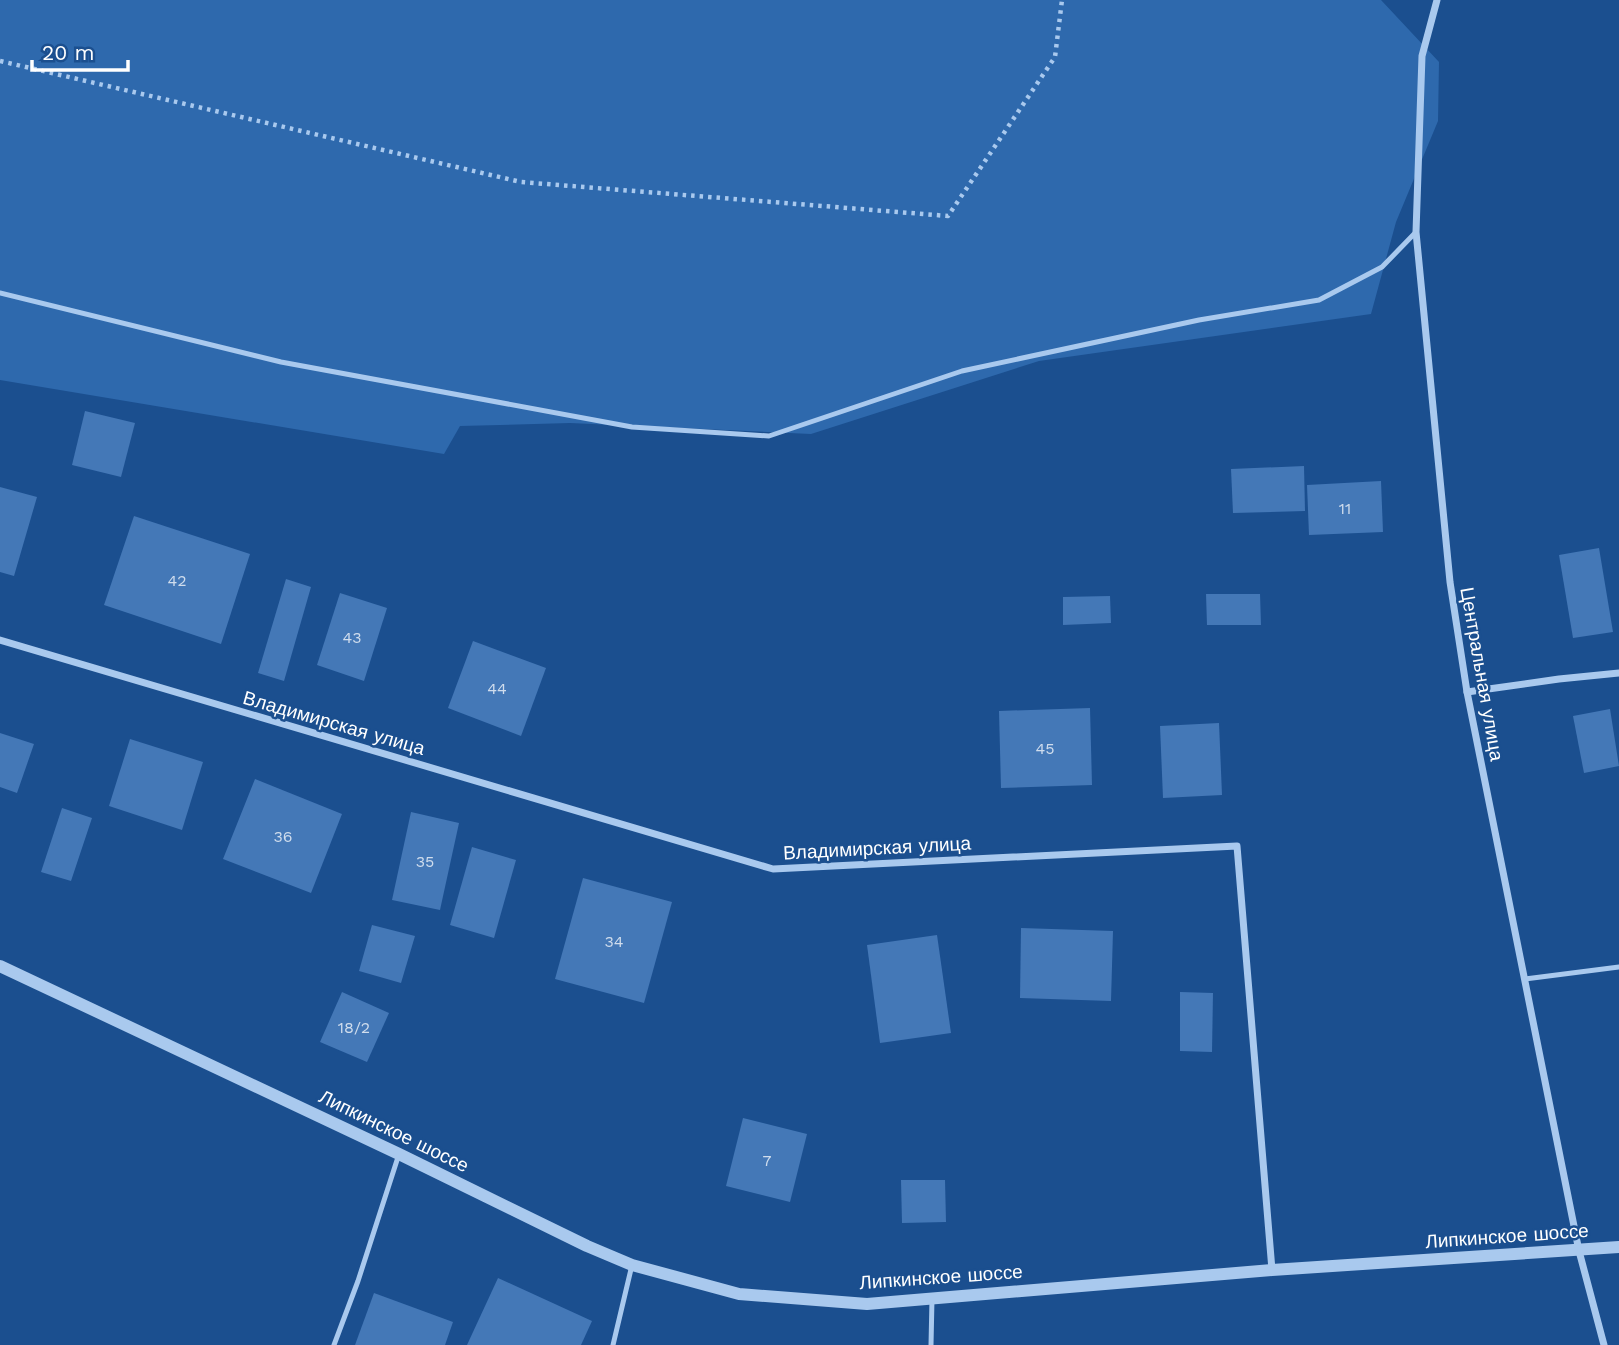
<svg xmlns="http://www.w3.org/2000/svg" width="1619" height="1345" viewBox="0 0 1619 1345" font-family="'Work Sans',sans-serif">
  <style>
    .green { fill: #2e69ad }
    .building { fill: #4478b7 }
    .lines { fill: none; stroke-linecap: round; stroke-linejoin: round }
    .path { stroke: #a9c9ee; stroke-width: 4.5; stroke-dasharray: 3.5 5; stroke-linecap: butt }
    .service { stroke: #a9c9ee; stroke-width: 5 }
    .minor { stroke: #a9c9ee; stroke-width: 7 }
    .tertiary { stroke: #a9c9ee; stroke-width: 12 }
    .labels { text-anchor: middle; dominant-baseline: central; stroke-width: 5; stroke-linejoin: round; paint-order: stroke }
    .number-label { font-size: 16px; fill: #d0dded }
    .street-label { font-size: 19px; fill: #fff; stroke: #1b4f8f }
  </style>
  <rect width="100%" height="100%" fill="#1b4f8f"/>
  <!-- green -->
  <polygon class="green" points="0,0 1381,0 1439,62 1438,121 1396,222 1371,314 1039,361 811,434 570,423 460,426 444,454 0,380"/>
  <!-- building -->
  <g class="building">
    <polygon points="85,411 135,423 121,477 72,465"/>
    <polygon points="1304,466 1305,511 1233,513 1231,469"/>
    <polygon points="1381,481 1383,532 1309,535 1307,485"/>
    <polygon points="0,487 37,497 14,576 0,572"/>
    <polygon points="134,516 250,554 221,644 104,605"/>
    <polygon points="1599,548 1613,632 1573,638 1559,555"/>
    <polygon points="286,579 311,587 284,681 258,673"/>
    <polygon points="340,593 387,608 364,681 317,665"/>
    <polygon points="1206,594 1260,594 1261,625 1207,625"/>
    <polygon points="1110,596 1111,623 1063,625 1063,597"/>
    <polygon points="473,641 546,668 521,736 448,708"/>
    <polygon points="1090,708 1092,785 1001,788 999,711"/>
    <polygon points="1610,709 1619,766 1584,773 1573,716"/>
    <polygon points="1219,723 1222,795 1163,798 1160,726"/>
    <polygon points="0,733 34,744 17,793 0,787"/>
    <polygon points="130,739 203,762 182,830 109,806"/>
    <polygon points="255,779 342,814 311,893 223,859"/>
    <polygon points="62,808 92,818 71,881 41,872"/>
    <polygon points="411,812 459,823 440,910 392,900"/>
    <polygon points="472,847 516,860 494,938 450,925"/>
    <polygon points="583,878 672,902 644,1003 555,979"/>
    <polygon points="372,925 415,936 401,983 359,971"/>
    <polygon points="1021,928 1113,931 1111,1001 1020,998"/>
    <polygon points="937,935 951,1033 880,1043 867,945"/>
    <polygon points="342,992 389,1013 367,1062 320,1042"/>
    <polygon points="1180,992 1213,993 1212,1052 1180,1051"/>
    <polygon points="743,1118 807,1134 790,1202 726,1186"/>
    <polygon points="901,1180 945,1180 946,1222 902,1223"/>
    <polygon points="498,1278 592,1321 581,1345 467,1345"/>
    <polygon points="374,1293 453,1322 445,1345 355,1345"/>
  </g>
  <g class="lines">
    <!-- path -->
    <polyline class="path" points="0,61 521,182 948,216 1055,57 1062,0"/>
    <!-- service -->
    <g class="service">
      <polyline points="0,293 281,362 632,427 769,436 962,371 1199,320 1319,300 1382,267 1416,232"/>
      <polyline points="1525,979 1619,967"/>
      <polyline points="334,1345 358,1281 399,1154"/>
      <polyline points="613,1345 632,1265"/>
      <polyline points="931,1345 932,1299"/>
    </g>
    <!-- minor -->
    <g class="minor">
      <polyline points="1437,0 1422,56 1416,232 1450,582 1467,692 1579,1251 1604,1345"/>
      <polyline points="0,640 773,869 1237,846 1272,1270"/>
      <polyline points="1467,692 1559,679 1619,673"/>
    </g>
    <!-- tertiary -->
    <polyline class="tertiary" points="0,966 399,1154 587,1246 632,1265 739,1294 867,1304 1272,1270 1619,1247"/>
  </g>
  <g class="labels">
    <!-- number labels -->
    <g class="number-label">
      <text x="1345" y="508">11</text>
      <text x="177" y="580">42</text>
      <text x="352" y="637">43</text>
      <text x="497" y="688">44</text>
      <text x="1045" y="748">45</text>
      <text x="283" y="836">36</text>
      <text x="425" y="861">35</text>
      <text x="614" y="941">34</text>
      <text x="354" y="1027">18/2</text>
      <text x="767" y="1160">7</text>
    </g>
    <!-- street labels -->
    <g class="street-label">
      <text transform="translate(1482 674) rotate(80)">Центральная улица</text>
      <text transform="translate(334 723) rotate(16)">Владимирская улица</text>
      <text transform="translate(877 848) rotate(-3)">Владимирская улица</text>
      <text transform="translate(394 1131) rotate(26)">Липкинское шоссе</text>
      <text transform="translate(1507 1236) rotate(-4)">Липкинское шоссе</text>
      <text transform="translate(941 1277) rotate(-4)">Липкинское шоссе</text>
    </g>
  </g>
  <!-- scale -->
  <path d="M32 60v10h96v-10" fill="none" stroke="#ffffff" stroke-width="3.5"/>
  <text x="42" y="60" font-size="21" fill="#ffffff" stroke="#1b4f8f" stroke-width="5" paint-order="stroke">20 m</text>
</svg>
